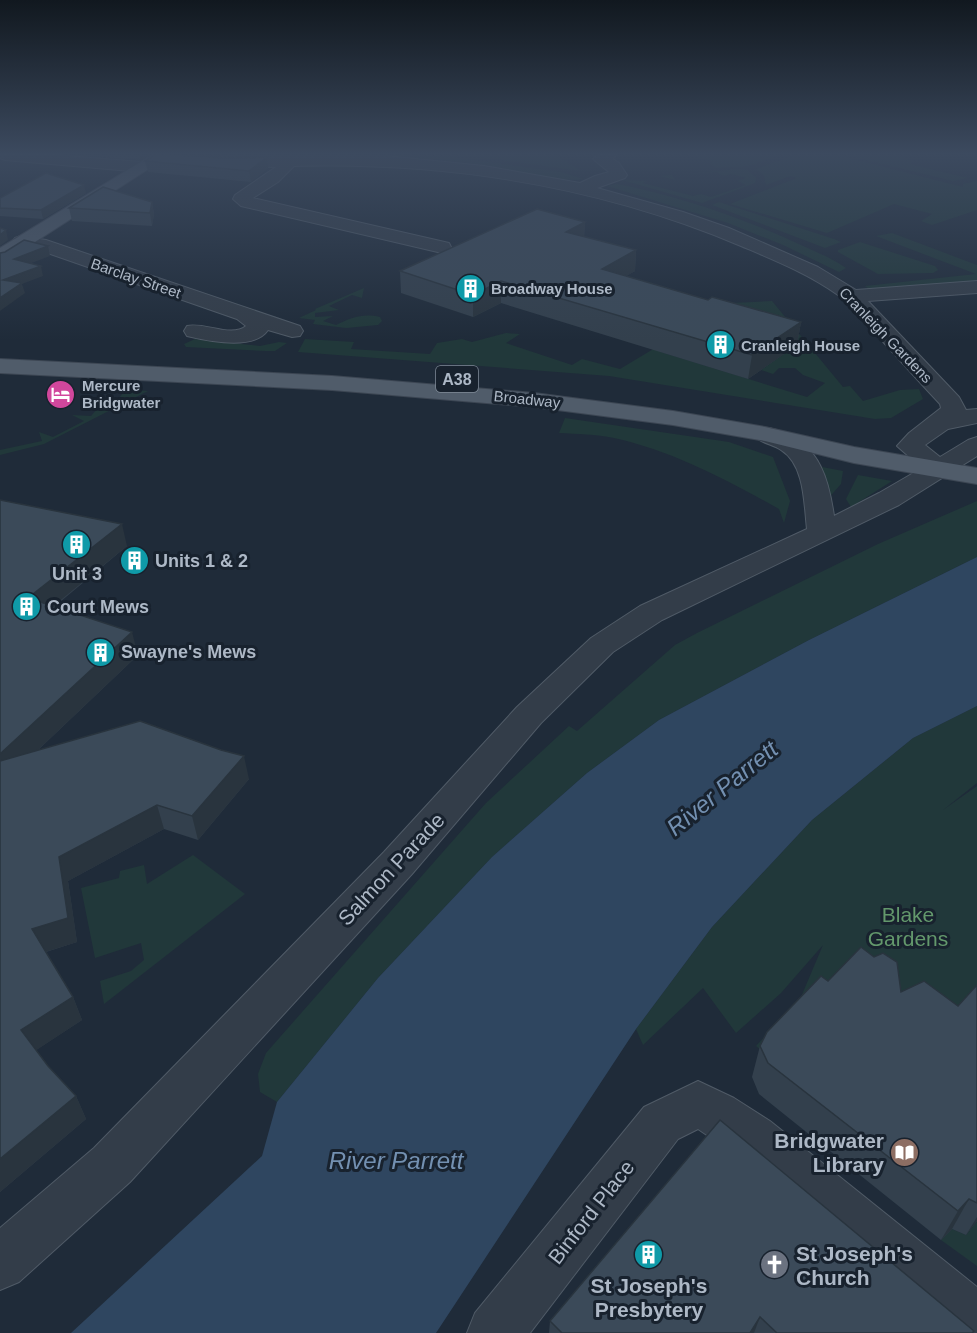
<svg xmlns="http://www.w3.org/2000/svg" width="977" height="1333" viewBox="0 0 977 1333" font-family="Helvetica,sans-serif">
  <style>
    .green { fill: #21383a }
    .water { fill: #2f4660 }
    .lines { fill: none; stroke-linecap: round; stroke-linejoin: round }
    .minor-casing { stroke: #505b67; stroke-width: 2 }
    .major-casing { stroke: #3c4653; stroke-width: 2 }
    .minor { fill: #333d49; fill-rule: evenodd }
    .major { fill: #505c6a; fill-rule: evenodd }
    .wall { fill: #33404d }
    .shaded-wall { fill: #29343e }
    .building { fill: #3b4a59; stroke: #29343e; stroke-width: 1.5 }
    .labels { text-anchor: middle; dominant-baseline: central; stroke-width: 6; stroke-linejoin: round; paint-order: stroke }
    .far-street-label { font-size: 15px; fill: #adb8c6; stroke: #18222e }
    .far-poi-label { font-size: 15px; font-weight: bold; fill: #adb8c6; stroke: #18222e; text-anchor: start }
    .shield { fill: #18222e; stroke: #808b98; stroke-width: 1.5 }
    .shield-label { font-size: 16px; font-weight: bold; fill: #adb8c6 }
    .poi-label { font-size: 18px; font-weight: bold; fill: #adb8c6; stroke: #18222e; text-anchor: start }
    .near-street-label { font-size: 21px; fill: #adb8c6; stroke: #18222e }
    .near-park-label { font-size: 21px; fill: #63986c; stroke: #18222e }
    .near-poi-label { font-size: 21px; font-weight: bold; fill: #adb8c6; stroke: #18222e; text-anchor: end }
    .near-water-label { font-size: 24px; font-style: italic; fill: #7390b1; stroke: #18222e }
  </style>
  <rect width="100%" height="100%" fill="#1f2b39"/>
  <!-- green -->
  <g class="green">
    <path d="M342,155L445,156L561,172L583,179C563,183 507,168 483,165C436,158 389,156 342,155Z"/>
    <polygon points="463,155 556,155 581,171"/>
    <polygon points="693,155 781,155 748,166 716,168 710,164 714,161 698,158"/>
    <polygon points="795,155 837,155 963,187 963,184 977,181 977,210 932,225 921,221 932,214 894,204 827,233 730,204 797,178 790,176 766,185 764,176 756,169"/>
    <polygon points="846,155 897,155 913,161 909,164 968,178 953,181"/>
    <polygon points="740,169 748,170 756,178 755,183 702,203 622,180 647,181 643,183 693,196 701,194 711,197 746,185 738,181 746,178 731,174 723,176 717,172 672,175 675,180 660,176"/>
    <path d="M617,184C679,196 743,218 801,245C816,252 832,258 846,268L839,272L783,245L728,223L607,186Z"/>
    <polygon points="719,202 834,239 841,242 825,248 712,205"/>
    <polygon points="892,233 977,265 977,283 870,290 865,286 976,274 876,236"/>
    <polygon points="860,242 935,266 938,270 933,273 878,274 838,252 838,250"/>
    <path d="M364,288L362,298L352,295L329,306L339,310L315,313V317L333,316L323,321L336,325C351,318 362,313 380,317L382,321L378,325L346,328L313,324L315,320L299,318L316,310L315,309Z"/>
    <polygon points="772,301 843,387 850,386 863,401 900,390 919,389 923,399 891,418 875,419 609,376 298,352 305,339 354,342 351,349 430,354 437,343 462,339 472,342 506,333 520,334 506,343 572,365 582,359 620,369 655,348 661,352 807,397 825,383 803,375 795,368 779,368 773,374 761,370 796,345 687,305"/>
    <polygon points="195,339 260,346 279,342 287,343 275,351 266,351 186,347 184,344"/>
    <polygon points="126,389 148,391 44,444 0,455 0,450 42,441 39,432 53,437 84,421 72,415 91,416 98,408 103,408 108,403 115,403"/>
    <path d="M565,418L729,442L773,457L790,501L784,523L779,509C727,480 673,451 614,438C596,434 577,434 559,433Z"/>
    <polygon points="817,466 843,471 841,484 826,501"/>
    <polygon points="858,475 892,481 851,507 846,499"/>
    <polygon points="977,501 977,557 809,640 659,720 587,773 492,857 378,978 277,1102 260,1092 258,1074 266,1053 486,803 569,726 577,731 675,645 697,633 878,544"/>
    <polygon points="977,706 977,783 943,810 977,786 977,999 939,1043 768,1055 756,1046 801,997 823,945 781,993 736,1033 703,988 643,1045 636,1029 712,927 812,820 913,738"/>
    <polygon points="193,855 245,894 104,1004 100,981 131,971 144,960 141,943 95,958 81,888 119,878 120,871 144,865 147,884"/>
    <polygon points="977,1221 977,1266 941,1240 952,1229 966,1235"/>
  </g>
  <!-- water -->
  <polygon class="water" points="977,557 977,706 913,738 812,820 712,927 636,1029 436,1333 71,1333 262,1156 277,1102 378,978 492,857 587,773 659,720 809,640"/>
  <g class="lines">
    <defs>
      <g id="minor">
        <polygon points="0,155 54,155 142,162 150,167 142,172 5,160 0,158"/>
        <path d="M598,155H616L613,159L619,163L627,175L625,178L597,188L683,212L729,228L818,267L856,290L977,281V293L868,301L959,397L966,410L977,409V423L948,429L925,445L940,457L968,440L977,437V456L899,505L662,620L613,652L541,723L412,874L130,1182L19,1282L0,1290V1228L94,1148L384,852L517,707L591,638L640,606L807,529C804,504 805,465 781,450C772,444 759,443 753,434L756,429C767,426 773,429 783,432C820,446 829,481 834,516L879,493L922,468L897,446L909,433L941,408L940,404C918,381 897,357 876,334C864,321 852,306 838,295C809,274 774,260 741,246C600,186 447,162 294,166L278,182L253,198L449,243L451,247L449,251L442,253L241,206L233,199L235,195L276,167L223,166L215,161L223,156H386L484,166L580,183L595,176L609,172L593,159Z"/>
        <path d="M21,236L46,240L300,326L303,331L300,336L292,337L268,330C254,351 208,341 187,336L184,331L187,326C205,322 231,338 246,326L237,319L36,249L15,246L12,242L15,238Z"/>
        <polygon points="698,1081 734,1098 770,1121 977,1287 977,1333 946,1333 736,1155 698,1129 678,1139 530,1333 467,1333 475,1313 644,1107"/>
      </g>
      <g id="major">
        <polygon points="152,155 170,155 7,260 0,262 0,248"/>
        <polygon points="0,359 332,376 534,393 673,411 765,427 854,447 977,468 977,484 854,463 765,441 673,425 534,407 332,390 0,373"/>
      </g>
    </defs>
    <!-- minor casing -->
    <use href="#minor" class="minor-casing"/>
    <!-- major casing -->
    <use href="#major" class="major-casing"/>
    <!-- minor -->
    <use href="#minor" class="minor"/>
    <!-- major -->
    <use href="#major" class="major"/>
  </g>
  <!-- wall -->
  <g class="wall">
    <polygon points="78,155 149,155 140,160"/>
    <polygon points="267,157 268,168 251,182 148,172 145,161"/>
    <polygon points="86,193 43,219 0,216 0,198"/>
    <polygon points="152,202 154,214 152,226 72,221 69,208"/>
    <polygon points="585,222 584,237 636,250 635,271 626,276 708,300 801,322 797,345 748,379 501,303 473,317 401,293 400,271"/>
    <polygon points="0,500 127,546 54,607 138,655 38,750 249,779 198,840 164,829 68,881 77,942 46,952 73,997 82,1020 36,1050 48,1066 76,1096 86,1119 0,1192"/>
    <polygon points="828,981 901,992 958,1006 977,985 977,1221 966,1235 952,1229 941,1240 759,1094 752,1077 760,1046"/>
    <polygon points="720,1120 972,1333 549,1333 550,1321"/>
  </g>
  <!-- shaded-wall -->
  <g class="shaded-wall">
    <polygon points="139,155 149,155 140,160"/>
    <polygon points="267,157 268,168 251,182 249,171"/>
    <polygon points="84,185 86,193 43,219 41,210"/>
    <polygon points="152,202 154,214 152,226 150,213"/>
    <polygon points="585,222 584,242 566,232"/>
    <polygon points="6,230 8,240 0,246 0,235"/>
    <polygon points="48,246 50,256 16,269 14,259"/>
    <polygon points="636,250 635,271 601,291 602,269"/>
    <polygon points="41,266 43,276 22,284 25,293 0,311 0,298 3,280"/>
    <polygon points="501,281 501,303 473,317 473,295"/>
    <polygon points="801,322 797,345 748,379 752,355"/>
    <polygon points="122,524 127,546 35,621 28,598"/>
    <polygon points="132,632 138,655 0,786 0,754"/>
    <polygon points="244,756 249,779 198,840 192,816"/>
    <polygon points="157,805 164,829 68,881 77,942 42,953 32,929 59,857"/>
    <polygon points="73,997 82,1020 32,1053 21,1030"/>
    <polygon points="76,1096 86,1119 0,1192 0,1159"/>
    <polygon points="969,1199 952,1229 941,1240 958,1211"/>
    <polygon points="977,1217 977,1221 966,1235"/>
    <polygon points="760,1317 754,1333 750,1333"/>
  </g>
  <!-- building -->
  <g class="building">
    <polygon points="155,155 179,155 224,158 267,157 249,171 145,161"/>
    <polygon points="46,173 84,185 41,210 0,208 0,198"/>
    <polygon points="103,187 152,202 150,213 69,208"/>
    <polygon points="537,209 585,222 566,232 636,250 602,269 708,300 712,297 801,322 752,355 501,281 473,295 400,271"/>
    <polygon points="0,228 6,230 0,235"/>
    <polygon points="24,240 48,246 14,259 41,266 3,280 22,283 0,298 0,253 5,252"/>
    <polygon points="0,500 122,524 28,598 132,632 0,754"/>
    <polygon points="140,721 221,750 244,756 192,816 157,805 59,857 68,918 32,929 73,997 21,1030 48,1066 76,1096 0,1159 0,761"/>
    <polygon points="861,947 874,957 883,953 897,962 901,992 924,981 958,1006 977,985 977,1203 969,1199 958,1211 768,1063 760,1046 767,1032 821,976 828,981"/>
    <polygon points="720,1120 974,1331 972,1333 777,1333 760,1317 750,1333 562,1333 550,1321"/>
  </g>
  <!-- sky -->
  <linearGradient id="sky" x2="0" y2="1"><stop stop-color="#11181f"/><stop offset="0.45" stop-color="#3c4a5f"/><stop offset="1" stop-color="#3c4a5f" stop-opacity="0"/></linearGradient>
  <rect width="977" height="341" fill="url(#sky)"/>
  <!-- icons -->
  <defs>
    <symbol id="building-disc" viewBox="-11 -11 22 22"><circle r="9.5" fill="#0f9aa8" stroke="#18222e"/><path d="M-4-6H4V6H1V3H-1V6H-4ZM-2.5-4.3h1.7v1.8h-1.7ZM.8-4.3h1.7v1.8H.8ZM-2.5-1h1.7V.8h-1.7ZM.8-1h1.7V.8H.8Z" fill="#fff"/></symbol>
    <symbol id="hotel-disc" viewBox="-11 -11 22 22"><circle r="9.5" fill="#d1479c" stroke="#18222e"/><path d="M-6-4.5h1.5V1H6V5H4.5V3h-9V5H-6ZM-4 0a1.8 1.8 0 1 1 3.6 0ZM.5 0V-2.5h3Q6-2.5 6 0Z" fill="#fff"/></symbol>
    <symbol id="library-disc" viewBox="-11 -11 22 22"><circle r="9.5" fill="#8d6e63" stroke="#18222e"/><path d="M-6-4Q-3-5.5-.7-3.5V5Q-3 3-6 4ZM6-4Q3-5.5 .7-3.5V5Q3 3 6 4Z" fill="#fff"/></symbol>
    <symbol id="church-disc" viewBox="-11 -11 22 22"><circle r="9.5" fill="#6b7280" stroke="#18222e"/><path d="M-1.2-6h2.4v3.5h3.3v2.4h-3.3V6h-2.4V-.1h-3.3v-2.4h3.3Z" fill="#fff"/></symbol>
  </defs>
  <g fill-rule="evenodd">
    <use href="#building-disc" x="454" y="272" width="33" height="33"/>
    <use href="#building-disc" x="704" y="328" width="33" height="33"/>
    <use href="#hotel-disc" x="44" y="378" width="33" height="33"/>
    <use href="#building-disc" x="60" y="528" width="33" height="33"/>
    <use href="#building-disc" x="118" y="544" width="33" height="33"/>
    <use href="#building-disc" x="10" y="590" width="33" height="33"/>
    <use href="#building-disc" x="84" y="636" width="33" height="33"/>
    <use href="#library-disc" x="888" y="1136" width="33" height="33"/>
    <use href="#building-disc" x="632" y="1238" width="33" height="33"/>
    <use href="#church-disc" x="758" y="1248" width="33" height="33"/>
  </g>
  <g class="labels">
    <!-- far-street labels -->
    <g class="far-street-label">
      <text transform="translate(136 278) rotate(19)">Barclay Street</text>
      <text transform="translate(886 335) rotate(46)">Cranleigh Gardens</text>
      <text transform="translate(527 399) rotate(6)">Broadway</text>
    </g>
    <!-- far-poi labels -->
    <g class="far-poi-label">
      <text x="491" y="288">Broadway House</text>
      <text x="741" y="345">Cranleigh House</text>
      <text x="82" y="385">Mercure<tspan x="82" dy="17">Bridgwater</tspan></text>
    </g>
    <!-- shield labels -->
    <rect class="shield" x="436" y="366" width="42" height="26" rx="4.5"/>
    <g class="shield-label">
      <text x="457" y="379">A38</text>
    </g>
    <!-- poi labels -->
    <g class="poi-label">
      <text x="155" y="561">Units 1 &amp; 2</text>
      <text x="77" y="574" text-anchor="middle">Unit 3</text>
      <text x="47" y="607">Court Mews</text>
      <text x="121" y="652">Swayne's Mews</text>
    </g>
    <!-- near-street labels -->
    <g class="near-street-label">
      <text transform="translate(391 869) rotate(-47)">Salmon Parade</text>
      <text transform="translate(591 1212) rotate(-52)">Binford Place</text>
    </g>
    <!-- near-park labels -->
    <g class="near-park-label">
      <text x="908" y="914">Blake<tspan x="908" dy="24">Gardens</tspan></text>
    </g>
    <!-- near-poi labels -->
    <g class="near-poi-label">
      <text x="884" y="1140">Bridgwater<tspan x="884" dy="24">Library</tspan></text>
      <text x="796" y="1253" text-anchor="start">St Joseph's<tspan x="796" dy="24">Church</tspan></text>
      <text x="649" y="1285" text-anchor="middle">St Joseph's<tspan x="649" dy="24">Presbytery</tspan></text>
    </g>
    <!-- near-water labels -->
    <g class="near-water-label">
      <text transform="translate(722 788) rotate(-39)">River Parrett</text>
      <text x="396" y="1160">River Parrett</text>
    </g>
  </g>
</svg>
